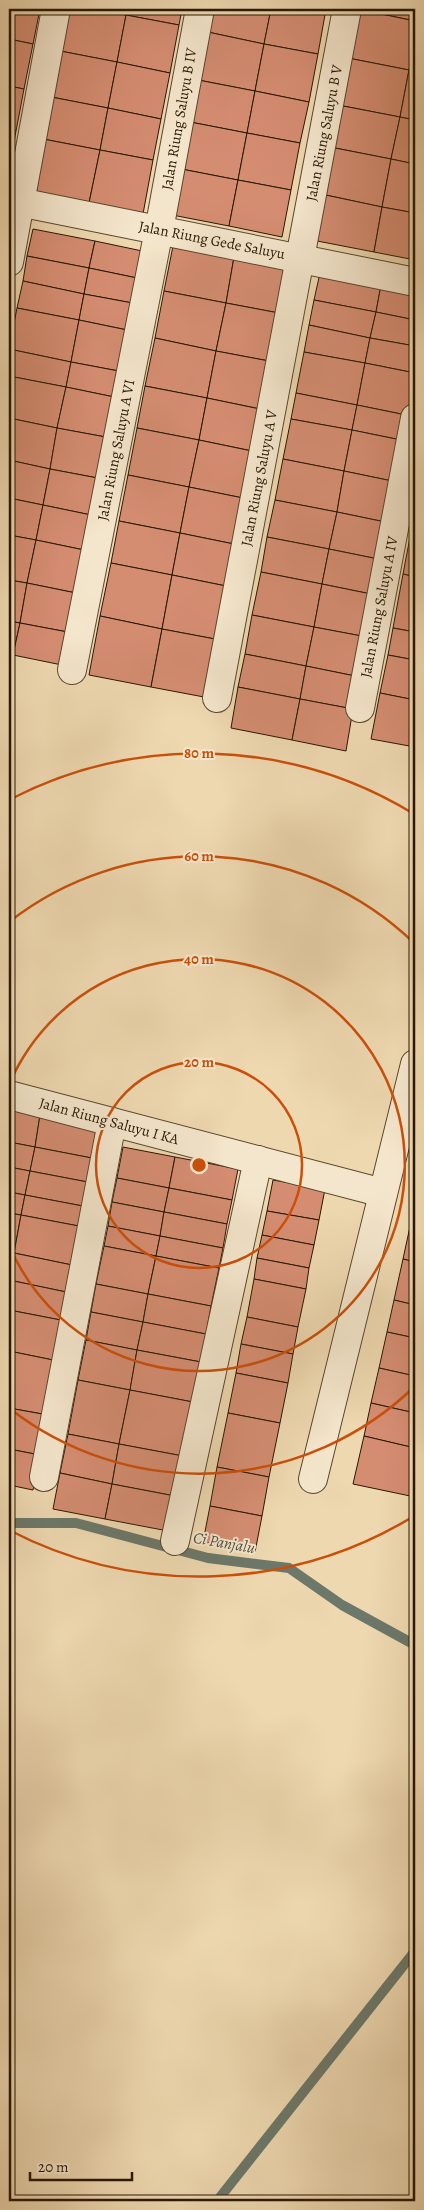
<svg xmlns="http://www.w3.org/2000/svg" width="424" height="2210" viewBox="0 0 424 2210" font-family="Alegreya,serif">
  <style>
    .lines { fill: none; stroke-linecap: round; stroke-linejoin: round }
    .stream { stroke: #6c786a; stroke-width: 10 }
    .building { fill: #d58d72; stroke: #281702 }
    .street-casing { stroke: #5a472e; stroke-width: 30 }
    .street { stroke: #f4e6cc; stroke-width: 28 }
    .ring { fill: none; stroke: #cb4f0a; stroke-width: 2.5 }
    .labels { text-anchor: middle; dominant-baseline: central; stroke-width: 4; stroke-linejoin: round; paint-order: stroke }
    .street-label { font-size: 15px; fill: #281702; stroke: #f4e6cc }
    .water-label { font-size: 16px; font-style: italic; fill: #50503f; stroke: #f4e6cc }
    .centre { fill: #cb4f0a; stroke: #f4e6cc; stroke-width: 2.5 }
    .ring-label { font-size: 15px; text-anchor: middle; font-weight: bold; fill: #cb4f0a; stroke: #f4e6cc; stroke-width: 4; stroke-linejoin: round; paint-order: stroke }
  </style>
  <rect width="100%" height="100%" fill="#eed8b0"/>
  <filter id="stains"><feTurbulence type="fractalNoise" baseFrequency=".004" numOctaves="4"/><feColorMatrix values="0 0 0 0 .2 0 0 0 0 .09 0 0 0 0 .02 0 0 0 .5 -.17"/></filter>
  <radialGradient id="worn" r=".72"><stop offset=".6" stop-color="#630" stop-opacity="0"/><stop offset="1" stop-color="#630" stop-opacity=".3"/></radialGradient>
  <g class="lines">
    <!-- stream -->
    <g class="stream">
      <polyline points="9,1523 76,1523 208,1558 289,1568 342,1605 415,1645"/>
      <polyline points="217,2201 415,1951"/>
    </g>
  </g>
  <!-- building -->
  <g class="building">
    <polygon points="9,9 40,9 33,44 9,39"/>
    <polygon points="63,9 94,9 126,15 117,62 55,50"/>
    <polygon points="94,9 127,9 126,15"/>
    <polygon points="127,9 182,9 179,25 126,15"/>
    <polygon points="207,9 271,9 264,44 203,31"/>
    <polygon points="271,9 326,9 318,54 264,44"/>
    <polygon points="357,9 415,9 415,21"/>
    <polygon points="357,9 415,21 415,39 409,70 348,58"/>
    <polygon points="126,15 179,25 170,73 117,62"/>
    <polygon points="203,31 264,44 255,91 193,79"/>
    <polygon points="9,39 33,44 24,89 9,86"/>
    <polygon points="415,39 415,71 409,70"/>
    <polygon points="264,44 318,54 309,102 255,91"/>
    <polygon points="55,50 117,62 108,108 46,96"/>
    <polygon points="348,58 409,70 400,117 338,105"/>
    <polygon points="117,62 170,73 161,119 108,108"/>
    <polygon points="409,70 415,71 415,120 400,117"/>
    <polygon points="193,79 255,91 247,133 185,121"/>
    <polygon points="9,86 24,89 16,131 9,130"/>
    <polygon points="255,91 309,102 300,143 247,133"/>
    <polygon points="46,96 108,108 100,150 38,138"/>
    <polygon points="338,105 400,117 391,159 330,147"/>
    <polygon points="108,108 161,119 153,160 100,150"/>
    <polygon points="400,117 415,120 415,164 391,159"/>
    <polygon points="185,121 247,133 238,180 176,168"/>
    <polygon points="9,130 16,131 9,168"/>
    <polygon points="247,133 300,143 291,190 238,180"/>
    <polygon points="38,138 100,150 89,203 28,191"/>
    <polygon points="330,147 391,159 382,207 321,194"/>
    <polygon points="100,150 153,160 143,214 89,203"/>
    <polygon points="391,159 415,164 415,213 382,207"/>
    <polygon points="176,168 238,180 229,226 167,214"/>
    <polygon points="238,180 291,190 282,237 229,226"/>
    <polygon points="321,194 382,207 374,252 312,240"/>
    <polygon points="382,207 415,213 415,260 374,252"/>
    <polygon points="33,229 95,241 89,268 27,256"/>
    <polygon points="95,241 147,252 142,279 89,268"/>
    <polygon points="173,246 234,257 226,303 164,291"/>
    <polygon points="27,256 89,268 84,294 23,281"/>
    <polygon points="234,257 288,268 279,313 226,303"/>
    <polygon points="89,268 142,279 138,304 84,294"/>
    <polygon points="320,273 381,285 376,312 314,300"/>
    <polygon points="23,281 84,294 79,320 17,308"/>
    <polygon points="381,285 415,291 415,320 376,312"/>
    <polygon points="164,291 226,303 216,351 155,338"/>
    <polygon points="84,294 138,304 132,331 79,320"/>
    <polygon points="314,300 376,312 370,338 309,325"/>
    <polygon points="226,303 279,313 269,361 216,351"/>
    <polygon points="17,308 79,320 71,362 9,349"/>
    <polygon points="376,312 415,320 415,346 370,338"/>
    <polygon points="79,320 132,331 124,372 71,362"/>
    <polygon points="309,325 370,338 365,363 304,352"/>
    <polygon points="155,338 216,351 207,398 145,386"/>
    <polygon points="370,338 415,346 415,373 365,363"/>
    <polygon points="9,349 71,362 66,387 9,376"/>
    <polygon points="216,351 269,361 260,409 207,398"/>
    <polygon points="304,352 365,363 357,405 296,393"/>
    <polygon points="71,362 124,372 119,398 66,387"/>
    <polygon points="365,363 415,373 415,392 411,416 357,405"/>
    <polygon points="9,376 66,387 57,428 9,418"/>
    <polygon points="145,386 207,398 199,440 137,428"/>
    <polygon points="66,387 119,398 111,438 57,428"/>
    <polygon points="296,393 357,405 352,430 291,419"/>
    <polygon points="207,398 260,409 252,451 199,440"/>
    <polygon points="357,405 411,416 406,441 352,430"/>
    <polygon points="9,418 57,428 50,469 9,460"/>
    <polygon points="291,419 352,430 344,471 283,459"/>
    <polygon points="57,428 111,438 103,479 50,469"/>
    <polygon points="137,428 199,440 189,487 128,475"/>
    <polygon points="352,430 406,441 397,482 344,471"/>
    <polygon points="199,440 252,451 243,498 189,487"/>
    <polygon points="283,459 344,471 337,512 275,500"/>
    <polygon points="9,460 50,469 43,505 9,498"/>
    <polygon points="50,469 103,479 96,516 43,505"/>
    <polygon points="344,471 397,482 390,523 337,512"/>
    <polygon points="128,475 189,487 180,533 119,521"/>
    <polygon points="189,487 243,498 234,544 180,533"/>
    <polygon points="9,498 43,505 36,540 9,535"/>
    <polygon points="275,500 337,512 329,549 267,537"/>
    <polygon points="43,505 96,516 89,551 36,540"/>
    <polygon points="415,510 415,533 411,532"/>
    <polygon points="337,512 390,523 383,560 329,549"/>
    <polygon points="119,521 180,533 172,575 111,563"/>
    <polygon points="411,532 415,533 415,577 403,574"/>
    <polygon points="180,533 234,544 226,586 172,575"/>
    <polygon points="9,535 36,540 27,583 9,580"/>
    <polygon points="267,537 329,549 322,584 261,572"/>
    <polygon points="36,540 89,551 81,594 27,583"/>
    <polygon points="329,549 383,560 376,595 322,584"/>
    <polygon points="111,563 172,575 162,629 100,616"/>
    <polygon points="261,572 322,584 314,627 252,615"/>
    <polygon points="403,574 415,577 415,632 393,628"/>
    <polygon points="172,575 226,586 215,639 162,629"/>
    <polygon points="9,580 27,583 20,623 9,621"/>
    <polygon points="27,583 81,594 73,633 20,623"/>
    <polygon points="322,584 376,595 367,637 314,627"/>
    <polygon points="252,615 314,627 306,666 245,654"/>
    <polygon points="100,616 162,629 151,687 89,675"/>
    <polygon points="9,621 20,623 13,655 9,655"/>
    <polygon points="20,623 73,633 67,666 13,655"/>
    <polygon points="314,627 367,637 360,677 306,666"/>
    <polygon points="393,628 415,632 415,660 388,655"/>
    <polygon points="162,629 215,639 204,697 151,687"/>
    <polygon points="245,654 306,666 300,699 238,687"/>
    <polygon points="388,655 415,660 415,700 380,693"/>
    <polygon points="306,666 360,677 353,709 300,699"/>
    <polygon points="238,687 300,699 292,740 231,728"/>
    <polygon points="380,693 415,700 415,747 371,739"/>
    <polygon points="300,699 353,709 346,751 292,740"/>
    <polygon points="9,1109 40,1115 35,1147 9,1142"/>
    <polygon points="40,1115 103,1128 97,1159 35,1147"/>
    <polygon points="9,1142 35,1147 30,1171 9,1167"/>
    <polygon points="35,1147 97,1159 93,1183 30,1171"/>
    <polygon points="123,1147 175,1157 169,1188 117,1178"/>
    <polygon points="175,1157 238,1169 232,1200 169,1188"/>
    <polygon points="9,1167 30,1171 25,1195 9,1192"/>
    <polygon points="30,1171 93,1183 88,1207 25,1195"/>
    <polygon points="117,1178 169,1188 164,1212 112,1202"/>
    <polygon points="273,1180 325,1189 319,1220 267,1211"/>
    <polygon points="169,1188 232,1200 227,1224 164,1212"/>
    <polygon points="9,1192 25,1195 21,1215 9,1213"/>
    <polygon points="25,1195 88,1207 84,1227 21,1215"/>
    <polygon points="112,1202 164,1212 160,1236 108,1226"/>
    <polygon points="267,1211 319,1220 314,1245 262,1235"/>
    <polygon points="164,1212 227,1224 223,1248 160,1236"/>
    <polygon points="9,1213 21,1215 14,1253 9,1252"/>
    <polygon points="21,1215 84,1227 77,1266 14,1253"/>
    <polygon points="411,1222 415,1223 415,1262 403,1259"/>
    <polygon points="108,1226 160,1236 156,1256 104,1246"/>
    <polygon points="262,1235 314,1245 309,1268 257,1258"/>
    <polygon points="160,1236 223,1248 219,1268 156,1256"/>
    <polygon points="104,1246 156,1256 148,1294 96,1284"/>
    <polygon points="9,1252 14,1253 9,1280"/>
    <polygon points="14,1253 77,1266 71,1293 9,1280"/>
    <polygon points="156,1256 219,1268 211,1306 148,1294"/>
    <polygon points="257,1258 309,1268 306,1289 254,1279"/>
    <polygon points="403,1259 415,1262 415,1305 394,1300"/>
    <polygon points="254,1279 306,1289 298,1327 247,1317"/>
    <polygon points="9,1280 71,1293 66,1321 9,1310"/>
    <polygon points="96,1284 148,1294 143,1322 91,1312"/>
    <polygon points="148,1294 211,1306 206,1334 143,1322"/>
    <polygon points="394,1300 415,1305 415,1338 387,1332"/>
    <polygon points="9,1310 66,1321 58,1361 9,1351"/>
    <polygon points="91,1312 143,1322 137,1350 86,1340"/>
    <polygon points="247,1317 298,1327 293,1354 241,1344"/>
    <polygon points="143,1322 206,1334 201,1362 137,1350"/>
    <polygon points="387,1332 415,1338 415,1376 379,1368"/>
    <polygon points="86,1340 137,1350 130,1390 78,1380"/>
    <polygon points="241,1344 293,1354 288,1383 236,1373"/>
    <polygon points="137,1350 201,1362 193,1402 130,1390"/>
    <polygon points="9,1351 58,1361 48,1415 9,1408"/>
    <polygon points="379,1368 415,1376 415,1413 371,1403"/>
    <polygon points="236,1373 288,1383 280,1423 228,1413"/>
    <polygon points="78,1380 130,1390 119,1444 68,1434"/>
    <polygon points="130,1390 193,1402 183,1456 119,1444"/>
    <polygon points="371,1403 415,1413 415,1448 364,1436"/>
    <polygon points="9,1408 48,1415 40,1455 9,1449"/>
    <polygon points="228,1413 280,1423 269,1477 217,1467"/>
    <polygon points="68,1434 119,1444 112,1484 60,1473"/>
    <polygon points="364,1436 415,1448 415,1497 353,1484"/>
    <polygon points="119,1444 183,1456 175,1496 112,1484"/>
    <polygon points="9,1449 40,1455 33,1490 9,1485"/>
    <polygon points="217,1467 269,1477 262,1516 210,1506"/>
    <polygon points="60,1473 112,1484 105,1519 53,1509"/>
    <polygon points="112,1484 175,1496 168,1531 105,1519"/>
    <polygon points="210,1506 262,1516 255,1552 203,1542"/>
  </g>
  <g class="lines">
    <defs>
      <g id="street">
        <polyline points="9,200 415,282"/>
        <polyline points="9,262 56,9"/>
        <polyline points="72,670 159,230 200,9"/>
        <polyline points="217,698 347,9"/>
        <polyline points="360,708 415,418"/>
        <polyline points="9,1095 383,1193"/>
        <polyline points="44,1477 112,1122"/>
        <polyline points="313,1479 415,1064"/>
        <polyline points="175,1541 258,1160"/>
      </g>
    </defs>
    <!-- street casing -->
    <use href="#street" class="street-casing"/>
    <!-- street -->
    <use href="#street" class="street"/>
  </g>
  <!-- distance rings -->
  <g class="ring">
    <circle cx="199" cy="1165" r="103"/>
    <path d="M9 1085A206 206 0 1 1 9 1245"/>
    <path d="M414 1387A309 309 0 0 1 9 1408M9 922A309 309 0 0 1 414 943"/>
    <path d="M414 1516A412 412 0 0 1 9 1530M9 800A412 412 0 0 1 414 814"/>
  </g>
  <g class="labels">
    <!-- street labels -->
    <g class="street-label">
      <text transform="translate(179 119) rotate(-80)">Jalan Riung Saluyu B IV</text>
      <text transform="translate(324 133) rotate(-79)">Jalan Riung Saluyu B V</text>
      <text transform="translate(212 240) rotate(11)">Jalan Riung Gede Saluyu</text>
      <text transform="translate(116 450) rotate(-79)">Jalan Riung Saluyu A VI</text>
      <text transform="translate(259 478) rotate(-79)">Jalan Riung Saluyu A V</text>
      <text transform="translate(379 607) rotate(-79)">Jalan Riung Saluyu A IV</text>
      <text transform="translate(109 1121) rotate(15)">Jalan Riung Saluyu I KA</text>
    </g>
    <!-- water labels -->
    <g class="water-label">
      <text transform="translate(224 1543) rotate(10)">Ci Panjalu</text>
    </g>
  </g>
  <circle cx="199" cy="1165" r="8" class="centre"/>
  <g class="ring-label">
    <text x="199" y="758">80 m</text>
    <text x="199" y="861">60 m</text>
    <text x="199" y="964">40 m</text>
    <text x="199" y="1067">20 m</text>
  </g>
  <!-- margin -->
  <rect width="424" height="2210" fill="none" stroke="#eed8b0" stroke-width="30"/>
  <rect x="10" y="10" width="404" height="2190" fill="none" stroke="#281702" stroke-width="2.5"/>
  <rect x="15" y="15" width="394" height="2180" fill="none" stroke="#281702"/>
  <!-- scale -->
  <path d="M30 2172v8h102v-8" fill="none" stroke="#281702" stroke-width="2.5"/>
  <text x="38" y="2172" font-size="15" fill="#281702" stroke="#f4e6cc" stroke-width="4" paint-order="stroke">20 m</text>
  <rect width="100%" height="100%" filter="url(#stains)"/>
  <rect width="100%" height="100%" fill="url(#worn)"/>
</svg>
